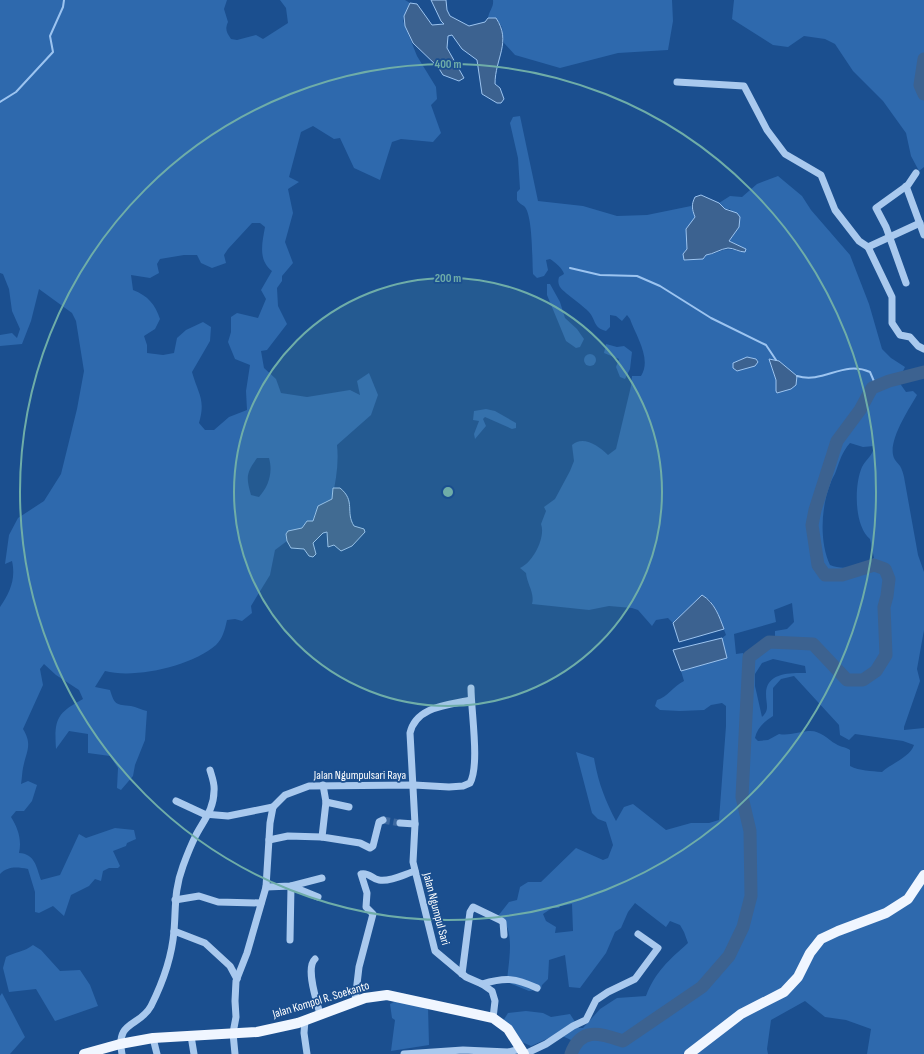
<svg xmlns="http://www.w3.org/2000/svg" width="924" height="1054" viewBox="0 0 924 1054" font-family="'Sofia Sans Condensed',sans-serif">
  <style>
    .green { fill: #2e69ad; fill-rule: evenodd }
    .water { fill: #3c6290; stroke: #9cc4f0 }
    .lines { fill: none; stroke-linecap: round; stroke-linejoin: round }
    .stream { stroke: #9cc4f0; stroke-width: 2 }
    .river { stroke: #3c6290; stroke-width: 13 }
    .minor-tunnel { stroke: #3d69a0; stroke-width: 7; stroke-dasharray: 7 3.5; stroke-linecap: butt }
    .minor { stroke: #a9c9ee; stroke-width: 7 }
    .major { stroke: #f0f6ff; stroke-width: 10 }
    .ring { fill: none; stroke: #6fada8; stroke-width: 2 }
    .labels { text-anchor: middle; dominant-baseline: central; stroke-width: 3.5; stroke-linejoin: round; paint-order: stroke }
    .street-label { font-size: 12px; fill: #fff; stroke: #1b4f8f }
    .centre { fill: #6fada8; stroke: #1b4f8f; stroke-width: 2 }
    .ring-label { font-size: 12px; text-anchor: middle; font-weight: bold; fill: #6fada8; stroke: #1b4f8f; stroke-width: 3.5; stroke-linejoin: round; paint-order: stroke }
  </style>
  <rect width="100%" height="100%" fill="#1b4f8f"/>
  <!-- green -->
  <g class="green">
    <path d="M0,0H227L224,9L228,22C225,29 226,32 231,39L237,40L256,35L263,39L288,23L286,8L280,0H405L410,3L404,16L403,21L417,56L436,87L437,99L431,105L441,133L433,142L401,139L392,142L380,180L354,168L340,138L334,139L313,126L301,132L289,177L299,182L288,189L293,213L285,242L293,263L282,276V281L277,288L278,306L287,324L267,350L261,351L264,368L276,379L281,393L307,397L350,390L360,395L357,381L369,373L378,395L371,415L337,445C339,463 336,481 332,499L325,502L315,513L313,521L302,528L286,534L287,541L275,550L270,575L251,606L252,613L242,621L235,619L227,620C225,629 223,638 216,645C192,666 135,679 105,671L95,687L110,690C115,706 116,704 131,706C136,707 142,710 147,711L145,740L135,765L133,776L121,790L117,788L118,768L110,756L88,753V734L69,731L56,749C54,719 57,713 83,699L79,690L56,675L44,664L40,669L43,685L23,729C33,745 26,752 23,768C22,773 22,778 21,784L28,781L37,785L32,801L24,811H16L11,817C18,828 22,840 19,853C35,854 36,866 41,880L60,875L79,834L86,838L115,828L134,830L136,839L127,843L126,846L113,851L120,866L118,868H109L103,871L101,881L95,879L89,886L71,895L64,916L53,906L39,913L35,912V892L28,869C17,867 8,866 0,874V607C10,592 16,579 12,561L5,564L9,535L18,518L44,501L61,474L77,409L84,371L76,321L72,313L39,289L31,321L22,344L0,346V335L12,333L17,338L20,329L12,311L9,289L3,274L0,273ZM252,223H260L265,227C262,244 258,260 272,271L261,290L266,299L258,318L237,313L231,317V332L228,342L235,359L250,365L246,391L247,410L229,417L214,430H205L199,423C206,399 198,394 192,372L210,341L211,327L203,322L186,330L177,338L174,353L163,355L147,353V345L144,336L155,329L160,319C155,304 148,296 133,290L131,275L150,278L159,273L157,264L160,259L184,255H197L201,263L212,268L226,263L224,255L228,249ZM257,458H269C273,472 269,486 259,497L251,495C246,477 246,473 257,458Z"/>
    <path d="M493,0H672L673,21L668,50L618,53L560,68L515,55L504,43L502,27L496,18H488C489,11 494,7 493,0Z"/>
    <polygon points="734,0 924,0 924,167 919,171 911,156 906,133 883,101 853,71 835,44 825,39 804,36 788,47 773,45 732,19"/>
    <path d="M520,116L538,201L583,206L617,216L647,215L691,206L695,217L686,229L687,249L683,254L684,260L703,259L706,255C721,254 723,245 741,252L738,245L729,241L739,227L730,209H725L719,203L730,196L742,197L757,184L778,176L802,196L811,210L850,255L869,304L882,349L891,358L905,367L902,373L894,375L906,392L913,391L917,395C909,409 887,442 894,458C895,461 898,463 900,466C902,469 903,473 904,477L918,555L924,572V630L917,669L920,681L904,727V730L924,728V1054H867L871,1029L846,1020L825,1017L805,1001L771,1020L767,1049L768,1054H567L571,1040L558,1034L531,1046L508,1036L503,1021L508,1013L526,1011L543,1013L551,1017L570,1014L579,1028H583L600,1009L617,998L646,996C655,972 669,960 688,943L684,932L680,925L670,921L666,927L635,903L628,912L621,928L615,932L606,953L580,988L569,987L565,955L549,960L548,979L542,985L541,989L529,991L507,982C508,963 517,927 498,916L509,902L517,900L520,887L528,882H541L576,848L603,860L608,858L613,845L606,822L598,819L592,813L576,752L594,758C598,782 605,800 616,821L624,807L633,804L666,830L691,823H709L719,820L726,726V706L722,703L711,705L704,710L680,711L660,710L655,706L657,700C668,697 673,686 684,681L681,671L727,658L722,638L726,635L716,609L709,599L694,603L673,623L668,618L656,620L652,626L638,610L632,608L609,606L589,610L532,604C535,593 527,584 526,573L520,568C533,563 546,537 541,524L546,511L544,507L555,499L570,471L574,461L572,445C583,435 599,446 608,455L616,449L631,386L632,376H641C652,359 636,336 630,319L627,315L622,321L616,316L610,315V327L606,331C593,328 596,319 588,311C582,305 562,291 560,287C558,283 558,281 559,277L564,274C563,269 555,262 550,259L546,260L548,270L544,276L537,278L533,274C532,260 533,214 524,206C521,204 519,203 517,200V192L520,189L518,158L510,123L513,117ZM748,357L756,359L758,362L737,371L733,363ZM779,361L791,372L776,391V380L770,363ZM850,443L863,447L874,446C873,456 866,459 862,467C854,485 854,526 870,539L874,558C860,566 845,571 830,565C819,541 821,506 831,482C832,478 835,475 836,471C840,460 842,452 850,443ZM792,603L794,622L787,629L775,631V638L766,640L744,656L743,653L736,654L734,634L776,622L774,610ZM773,659L805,666L806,673C791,673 766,672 766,694C766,705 770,709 762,717L755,686V674L762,663ZM794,676L839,725L840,735L849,740L855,734L903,741L914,745C910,757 892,763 882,772C871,771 860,771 850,766V750C846,747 840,747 836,744C827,739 821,730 808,731C798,732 789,736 779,734L768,740L758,741L755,738C757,728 765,721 773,716V688L781,679ZM572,904L573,931L555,933L556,927L546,921L543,914L552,908H559L560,906Z"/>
    <polygon points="547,284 550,284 560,302 565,318 577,329 584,339 580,347 576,348 566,341 547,295"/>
    <polygon points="606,344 617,347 624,346 632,352 630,369 625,379 620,377 616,367 619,359 604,353"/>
    <circle cx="590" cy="360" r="6"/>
    <polygon points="486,409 495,411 516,423 516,428 512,429 485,417 483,419 486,426 475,439 474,434 479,421 473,420 474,411"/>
    <path d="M33,945L41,950L60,971L80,970L90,985L98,1006L55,1021L36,989L9,992L3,968L6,957C15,952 24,952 33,945Z"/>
    <polygon points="2,993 25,1037 10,1054 0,1054 0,996"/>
    <polygon points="396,1001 428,1007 429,1045 391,1051 395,1020 392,1018 390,1004"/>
  </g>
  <!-- water -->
  <g class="water">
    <path d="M431,0H446L447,10L450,16L469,26L485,22L488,18H496C512,42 495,58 495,84L500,88L504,99L501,103H497L482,94L477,60L462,49L452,35L448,36L447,48L464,78L459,81L443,75L438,67L413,43L405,26L404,16L410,3L417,4L432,25L444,24L441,21Z"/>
    <path d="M701,195L719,203L725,209L737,213L740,217L739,227L729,241L746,249L745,252C739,252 734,248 728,248C720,249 714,254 706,255L703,259L684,260L683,254L687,249L686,229L695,217C692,209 691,205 695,197Z"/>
    <polygon points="747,357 756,359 758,362 755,366 737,371 733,368 733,363"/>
    <polygon points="769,359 779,361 797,376 796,385 791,389 777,393 776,391 776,380"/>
    <path d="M333,488H340C356,501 345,512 354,526L364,529L365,532L352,546L341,551L334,545L328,547L327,532L323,533L313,543L316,554L313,557L309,556L304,549L291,548L287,541L286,534L288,531L302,528L307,521H313L318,506L332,499Z"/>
    <path d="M702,595C715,603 719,616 724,629L679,642L673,623Z"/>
    <polygon points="722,638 727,658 681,671 673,650"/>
  </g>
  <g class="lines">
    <!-- stream -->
    <g class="stream">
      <polyline points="0,102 16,92 53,52 50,36 63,7 64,0"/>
      <polyline points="570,268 600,275 637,276 660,286 711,318 766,345 776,360"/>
      <path d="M797,376C824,384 843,360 870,372L876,386"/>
    </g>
    <!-- river -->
    <g class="river">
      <polyline points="924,59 920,85 924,94"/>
      <path d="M571,1054C581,1026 601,1034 623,1041L702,987L729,956L743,927L751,896L750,831L742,797L749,657L769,642L813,644L847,680H863L876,671L886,655L884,607L887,596L889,579L885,569L874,565L842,575H825L818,565L812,525L815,510L837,441L860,410L872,388L889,381L924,372"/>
    </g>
    <!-- minor-tunnel -->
    <polyline class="minor-tunnel" points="383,820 400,823"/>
    <!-- minor -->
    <g class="minor">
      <polyline points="677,82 744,86 767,130 785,154 821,175 835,210 859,241 868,247 892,297 892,323 900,335 910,337 918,346 924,349"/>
      <polyline points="906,186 924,235"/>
      <polyline points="868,247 920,223"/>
      <polyline points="906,283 886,227 876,208 908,185 916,173"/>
      <polyline points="323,785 326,802"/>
      <polyline points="176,801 204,814 228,816 273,807"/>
      <polyline points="349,807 326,802 322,837 360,843 370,848 373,846 379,822 383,820"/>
      <path d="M400,823L415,824L410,733C416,706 449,705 471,700"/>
      <polyline points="415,824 413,862 435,951 466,977 482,984 492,991 495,1001 493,1018"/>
      <polyline points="269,840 288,836 322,837"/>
      <polyline points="266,887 291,886 322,878"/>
      <polyline points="175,900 199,896 218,902 261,903"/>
      <polyline points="174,931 205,943 230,966 237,979"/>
      <polyline points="290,940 291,886 318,897"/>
      <path d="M315,959C305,968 317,1002 320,1014"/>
      <polyline points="462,974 470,912 473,907 500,920 503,922 504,935"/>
      <path d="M482,984C506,977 515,978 537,988"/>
      <path d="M355,1001L359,967L373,914L366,907L367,893L361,874C369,872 372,879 379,880C390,882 405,874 415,871"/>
      <polyline points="305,1020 304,1033 307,1054"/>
      <polyline points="191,1036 194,1054"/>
      <polyline points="153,1038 157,1054"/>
      <path d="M122,1054C115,1020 140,1027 151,1006C162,984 172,956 174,931C176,907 174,890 183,866C187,855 191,845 196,835C204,820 214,809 214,791C215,784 212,777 210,770"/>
      <path d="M235,1054L233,1033L236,1017L235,1001L236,981L247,953L266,887L270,823L273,807L285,795L309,786L414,785L449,787L463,786L470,783C480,765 471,711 471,688"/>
      <polyline points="404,1054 463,1050 508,1052 521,1049"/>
      <polyline points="525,1054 546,1044 573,1026 586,1020 596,1000 608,992 635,979 658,948 638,934"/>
    </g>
    <!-- major -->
    <g class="major">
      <polyline points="84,1054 120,1044 153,1038 257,1032 298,1023 365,998 387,995 493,1018 508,1029 524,1054"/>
      <polyline points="689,1054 741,1014 784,992 798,977 810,953 821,939 838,931 886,913 908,899 924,875"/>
    </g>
  </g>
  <!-- distance rings -->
  <circle cx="448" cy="492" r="214" fill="#6fada8" fill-opacity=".12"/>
  <g class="ring">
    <circle cx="448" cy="492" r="214"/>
    <circle cx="448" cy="492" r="428"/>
  </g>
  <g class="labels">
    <!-- street labels -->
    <g class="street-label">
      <text x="360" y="775">Jalan Ngumpulsari Raya</text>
      <text transform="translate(436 909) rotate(75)">Jalan Ngumpul Sari</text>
      <text transform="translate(321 1000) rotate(-17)">Jalan Kompol R. Soekanto</text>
    </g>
  </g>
  <circle cx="448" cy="492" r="6" class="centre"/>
  <g class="ring-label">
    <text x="448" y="68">400 m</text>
    <text x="448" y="282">200 m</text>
  </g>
</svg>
